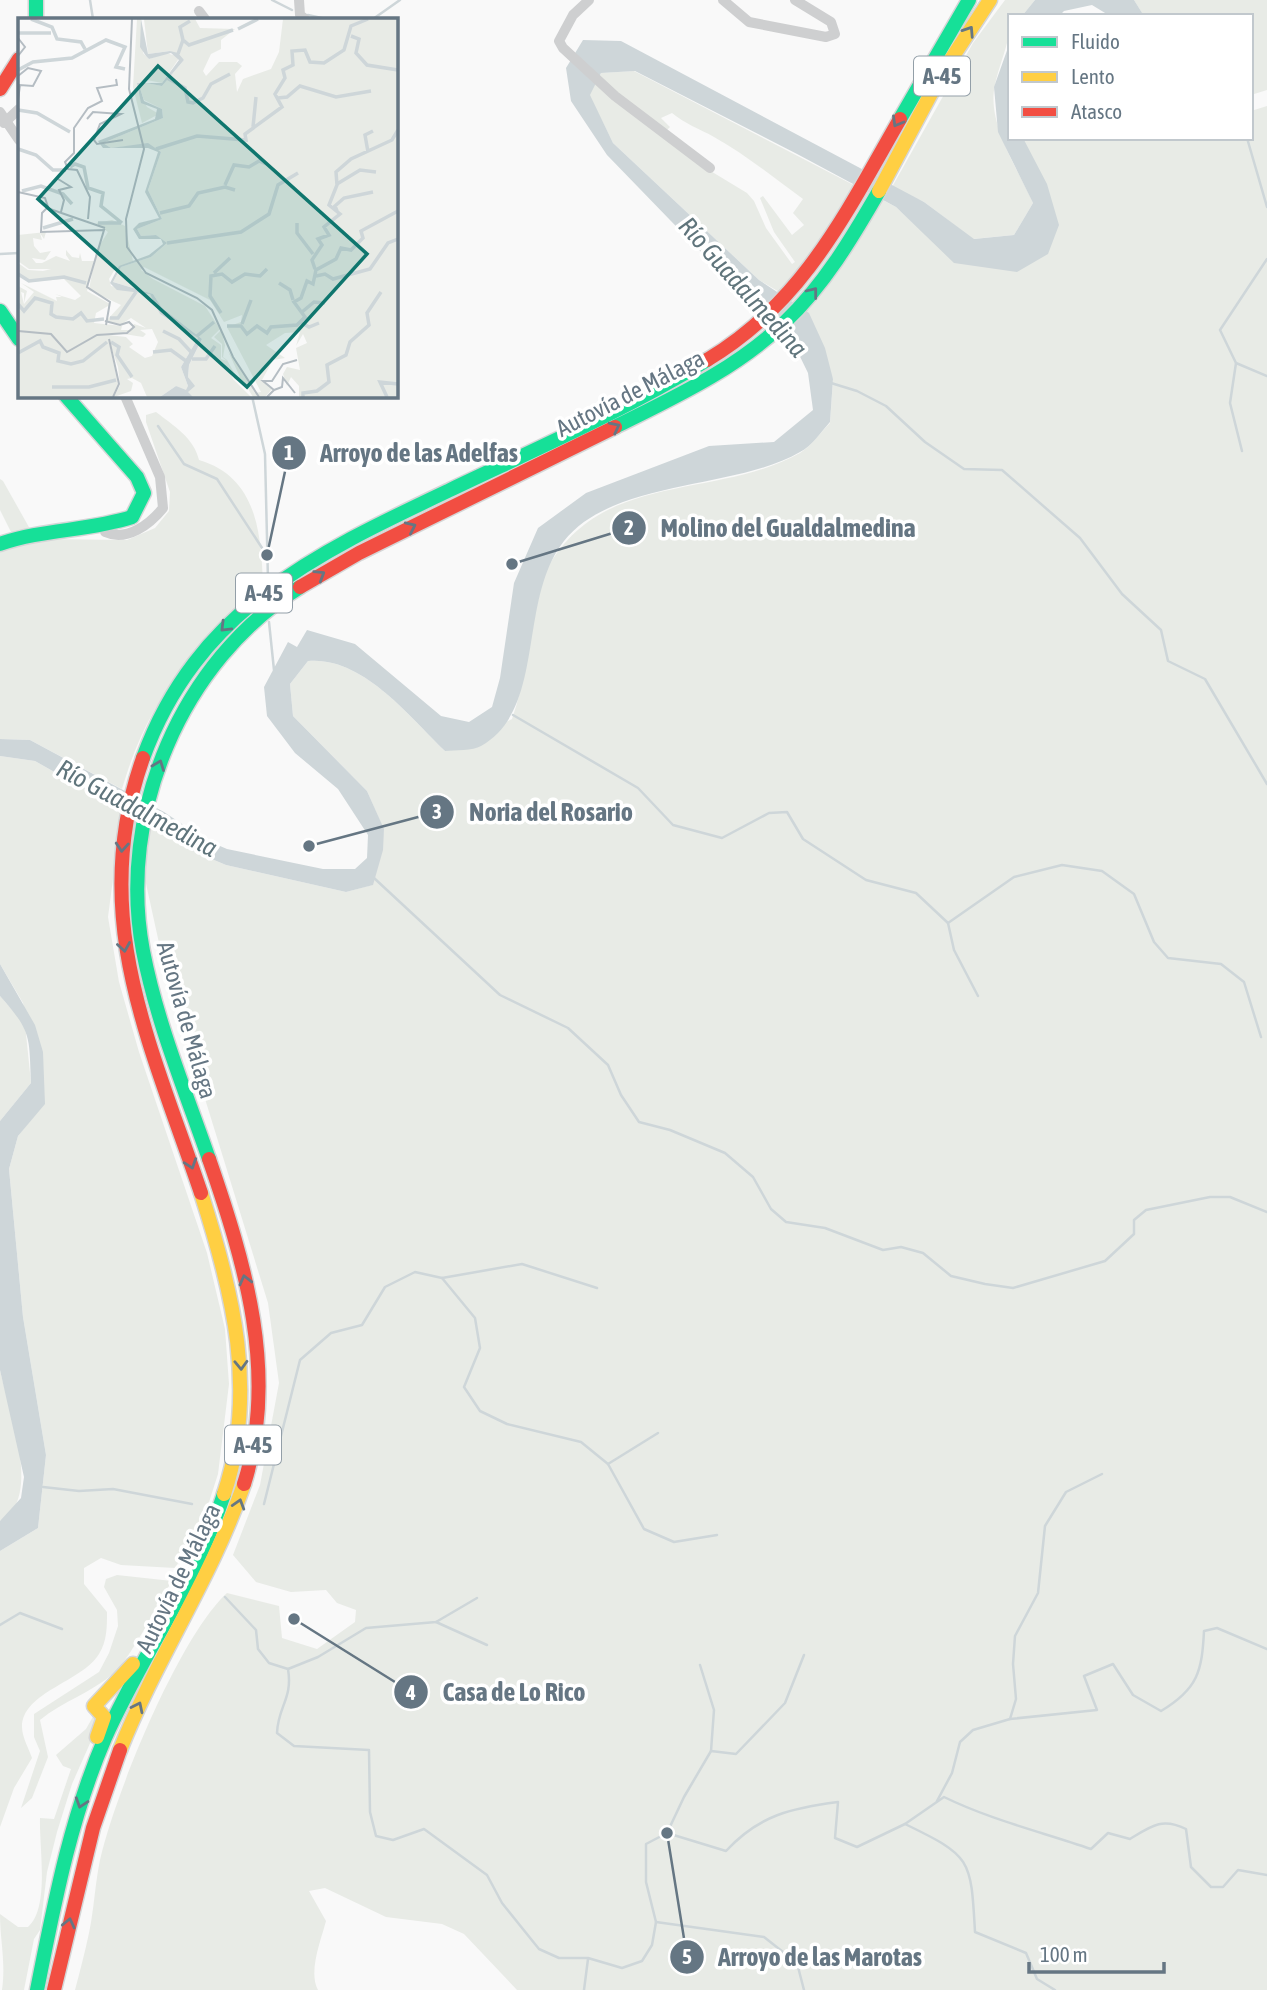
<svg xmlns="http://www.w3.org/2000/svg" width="1267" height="1990" viewBox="0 0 1267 1990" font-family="'Asap Condensed',sans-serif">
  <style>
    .green { fill: #e8ebe6 }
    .water { fill: #ced6d9 }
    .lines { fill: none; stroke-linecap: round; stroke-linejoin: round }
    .stream { stroke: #ced6d9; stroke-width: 2.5 }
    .fast-casing { stroke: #d5d6d7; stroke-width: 17 }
    .slow-casing { stroke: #d5d6d7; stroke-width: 17 }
    .jam-casing { stroke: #d5d6d7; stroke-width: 17 }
    .street { stroke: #cecfd0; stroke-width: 10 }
    .fast { stroke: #16e098; stroke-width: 14 }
    .slow { stroke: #ffcf43; stroke-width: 14 }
    .jam { stroke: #f24e42; stroke-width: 14 }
    .oneway { stroke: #657683 }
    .labels { text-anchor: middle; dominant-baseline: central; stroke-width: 7; stroke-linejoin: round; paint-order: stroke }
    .shield { fill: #fff; stroke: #939fa8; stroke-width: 2 }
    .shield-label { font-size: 23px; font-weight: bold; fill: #657683 }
    .street-label { font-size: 24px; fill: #657683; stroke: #fff }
    .water-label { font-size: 26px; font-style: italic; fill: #60757c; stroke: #fff }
    .inset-river { fill: none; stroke: #ced6d9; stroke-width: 3.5 }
    .inset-road { fill: none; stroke: #b5bdc3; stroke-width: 2 }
    .view { fill: #0f766e; fill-opacity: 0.15; stroke: #0f766e; stroke-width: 3.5 }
    .inset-edge { fill: none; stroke: #657683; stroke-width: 3.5 }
    .leader { fill: none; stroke: #657683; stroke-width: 2.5 }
    .callout-dot { fill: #657683; stroke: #fff; stroke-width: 2.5 }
    .mark-label { font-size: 21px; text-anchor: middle; font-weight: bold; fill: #fff }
    .callout-label { font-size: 26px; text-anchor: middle; font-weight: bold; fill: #657683; stroke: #fff; stroke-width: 7; stroke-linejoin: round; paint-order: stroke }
  </style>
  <rect width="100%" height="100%" fill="#f9f9f9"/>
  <!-- green -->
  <g class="green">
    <path d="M1005,0H1035L1022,16H1010C1010,46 1001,57 995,85C986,122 1018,169 1033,203L1014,235L973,239L924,202L892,187L973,43Z"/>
    <polygon points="1134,0 1267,0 1267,90 1251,95 1251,16 1144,16"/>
    <path d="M634,71L896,207L923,232L1048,254L1023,138H1251V111L1267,106V1990H517L464,1934L442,1924L386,1917L325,1888L309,1891L326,1921C321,1940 308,1972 318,1990H75C80,1971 85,1952 89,1933C94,1909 95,1884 100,1860C115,1794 179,1637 227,1593L279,1606L282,1638L317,1649L355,1622L356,1610L337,1603L326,1590L291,1592L256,1582L233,1555L260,1485L279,1383L268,1303L164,966L145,879H113L108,917L119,982L139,1052L207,1253L225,1329L229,1384L218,1474L202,1524L175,1568L121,1565L101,1558L84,1568V1584L107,1612C107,1627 107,1641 99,1654C82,1682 22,1692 22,1727C22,1737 29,1749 32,1758L14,1788L0,1827V1551L38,1528L46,1455L23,1317L9,1169L18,1136L44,1103L23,1003L0,964V756L35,761L195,852L226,865L346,892L372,885L384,830L367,791L293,716L290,684L308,661C362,656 409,716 445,751L512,719C525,682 528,644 537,605C540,594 541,580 547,569C601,470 716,500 800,453C811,446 821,432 830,423L833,379L781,293L759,280L613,143L589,95L595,83L704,167L747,193L754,201L766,228L792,264L795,262L774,232L760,198L763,196L792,235L804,225L793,213L803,199C775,179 745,154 714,137C700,129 685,124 672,113L661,118L670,127L665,132L599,77L601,73Z"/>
    <path d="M156,412C174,426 194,438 199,460C257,477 261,533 263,584C194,651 150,693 122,789L30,740L0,739V549L41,539L127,540L155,528L169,511L170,492L146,422V415Z"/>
    <polygon points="0,479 3,481 30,529 12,534 0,510"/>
    <polygon points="0,996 25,1024 31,1083 0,1121"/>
    <path d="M0,1370C8,1408 44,1499 0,1521Z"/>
    <path d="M117,1575L172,1581C159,1602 130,1659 114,1673C91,1693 63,1701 40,1720L48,1757L32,1798L21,1808L40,1751L34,1737V1714L99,1672L109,1653L118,1626L117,1610L104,1587L106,1579Z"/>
    <path d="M94,1715L97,1719L95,1732L72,1784L57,1832L47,1872L40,1930L34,1939L24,1990H2C6,1962 0,1941 0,1914L18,1927H28C50,1908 39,1848 40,1818L54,1819L71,1769L63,1766L56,1755L86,1729Z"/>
  </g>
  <!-- water -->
  <g class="water">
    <polygon points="1035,0 1134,0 1144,16 1110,16 1092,5 1064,11 1059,16 1022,16"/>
    <path d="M583,40L621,41L924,202L974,239L1014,235L1033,203L998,132L994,87L1010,42V138H1023L1047,184L1059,225L1048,254L1017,272L954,263L896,207L799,155L635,71L601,73L590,95L613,143L759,280L809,313L825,348L833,379L830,422C821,432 812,446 800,452C735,490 613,479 564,541C517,600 547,709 481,746C473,751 455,750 445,751C409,716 362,656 308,661L290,684L293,716L367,791L384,829L383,850L373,885L346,892L226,865L195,852L35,761L0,756V739L30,740L164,812L206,840L227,849L323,869H355L367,858L368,835L338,789L295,753L267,716L264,687L288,642L297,647L307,630L355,644L441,716L469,722L492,707L500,678L514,583L538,528L586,493L709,446L774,442L813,410L808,373L789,334L732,284L607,155L571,101L566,68Z"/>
    <path d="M0,964L35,1025L43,1052L45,1104L18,1136L9,1169L23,1317L46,1455L38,1528L0,1551V1521L21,1498L24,1477L0,1370V1121L31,1083C29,1036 32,1032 0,996Z"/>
  </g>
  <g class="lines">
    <!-- stream -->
    <g class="stream">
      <polyline points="90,0 93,19"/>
      <polyline points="272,0 292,10"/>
      <polyline points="308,15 326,19"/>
      <polyline points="373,19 400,0"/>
      <polyline points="1247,138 1267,207"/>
      <polyline points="0,254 19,253"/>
      <polyline points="1267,259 1220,330 1236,363 1267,376"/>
      <polyline points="1236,363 1230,403 1242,451"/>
      <polyline points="831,383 857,391 886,406 925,442 964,469 1002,470 1080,538 1122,594 1161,630 1168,661 1205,679 1267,784"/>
      <polyline points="252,396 265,454 268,580"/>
      <polyline points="158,426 184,464 217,479 266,554"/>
      <polyline points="269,622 274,670"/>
      <polyline points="513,715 638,788 673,825 722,838 769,813 787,812 803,839 866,880 916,893 948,923 954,950 978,996"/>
      <polyline points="374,878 500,995 568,1028 608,1065 621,1095 639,1122 670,1130 725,1153 753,1177 771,1209 786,1222 825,1228 883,1250 901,1247 923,1253 951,1276 985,1284 1013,1288 1105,1261 1134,1234 1134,1220 1146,1210 1210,1197 1230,1197 1267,1212"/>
      <polyline points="948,923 1014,877 1062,865 1102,871 1134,894 1154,942 1168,958 1221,964 1244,982 1261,1037"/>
      <polyline points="442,1278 522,1264 597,1288"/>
      <polyline points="608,1464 658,1433"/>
      <polyline points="43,1487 79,1491 113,1489 192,1504"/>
      <polyline points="264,1504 300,1360 331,1333 362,1325 385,1287 415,1272 442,1278 475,1318 480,1348 464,1387 480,1411 507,1424 581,1442 608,1464 644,1529 674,1542 717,1535"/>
      <path d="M225,1597L256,1630L258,1649L269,1663L288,1669C293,1699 278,1706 277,1733L294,1746L369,1750L370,1812L376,1836L393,1840L424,1829L487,1875L502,1903L539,1949L559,1958H588L622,1968L642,1961L652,1945L656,1922L646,1882V1844L667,1833L726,1851C759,1815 792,1808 838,1802L835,1838L857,1847L905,1824L944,1797C991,1820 1042,1832 1091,1849L1108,1833L1130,1839C1151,1826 1162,1817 1186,1829L1191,1867L1211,1887H1223L1238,1870L1267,1875"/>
      <polyline points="436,1622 487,1645"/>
      <polyline points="0,1625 20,1613 62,1629"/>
      <polyline points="288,1669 318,1657 366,1628 436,1622 477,1598"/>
      <polyline points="1010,1719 1016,1699 1013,1664 1015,1636 1038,1593 1045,1526 1066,1492 1102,1474"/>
      <polyline points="711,1751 736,1754 785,1703 804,1655"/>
      <path d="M937,1801L952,1773L960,1742L973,1730L1010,1719L1097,1710L1084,1676L1113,1664L1133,1695L1161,1711C1198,1689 1202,1671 1204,1631L1217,1628L1267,1649"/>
      <path d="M905,1824C971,1856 971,1858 975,1932L1026,1953L1037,1979L1055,1990"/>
      <polyline points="667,1833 684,1797 711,1751 714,1710 700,1665"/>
      <polyline points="656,1922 764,1937 797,1963 804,1990"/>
      <polyline points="584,1990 588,1959"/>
    </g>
    <defs>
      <g id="fast">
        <polyline points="36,0 36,19"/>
        <polyline points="900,119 969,0"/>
        <polyline points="0,311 19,339"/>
        <path d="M615,427C675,397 736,369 785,322C824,285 852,238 879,191"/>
        <path d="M0,544C43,529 89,531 132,517L144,493L137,477L66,396"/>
        <path d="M143,758C197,609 317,553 450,490C536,449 625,410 707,360"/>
        <path d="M209,1159C185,1090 157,1023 143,951C117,814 181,661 300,587"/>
        <path d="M37,1990C54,1905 70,1819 105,1738C142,1655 196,1581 224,1494"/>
      </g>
      <g id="slow">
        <polyline points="879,191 942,73 990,0"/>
        <path d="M201,1193C233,1292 258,1392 224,1494"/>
        <polyline points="97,1737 104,1717 94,1706 133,1664"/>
        <path d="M120,1750C156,1659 212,1577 244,1484"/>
      </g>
      <g id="jam">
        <polyline points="0,89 19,59"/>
        <path d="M707,360C803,303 846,213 900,119"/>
        <polyline points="300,587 359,553 615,427"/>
        <path d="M143,758C87,916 151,1045 201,1193"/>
        <path d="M209,1159C245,1263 279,1375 244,1484"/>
        <polyline points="54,1990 93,1828 120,1750"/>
      </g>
    </defs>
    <!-- fast casing -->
    <use href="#fast" class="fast-casing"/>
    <!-- slow casing -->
    <use href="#slow" class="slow-casing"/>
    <!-- jam casing -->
    <use href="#jam" class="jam-casing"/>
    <!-- street -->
    <g class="street">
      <polyline points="299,0 300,15 305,19"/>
      <polyline points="589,0 573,15 559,41 563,48 615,96 710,168"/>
      <polyline points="723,0 749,22 826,37 835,34 831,22 795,0"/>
      <polyline points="199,11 205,19"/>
      <polyline points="0,112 19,140"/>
      <polyline points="4,123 19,109"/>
      <path d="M104,526L105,532C127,542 150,524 163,508L160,477L125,396"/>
    </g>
    <!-- fast -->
    <use href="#fast" class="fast"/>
    <!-- slow -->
    <use href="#slow" class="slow"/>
    <!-- jam -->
    <use href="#jam" class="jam"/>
  </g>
  <!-- one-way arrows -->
  <defs><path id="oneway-chevron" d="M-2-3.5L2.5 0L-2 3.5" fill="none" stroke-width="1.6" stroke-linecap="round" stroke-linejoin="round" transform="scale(1.75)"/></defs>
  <g class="oneway">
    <use href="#oneway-chevron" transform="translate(969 31) rotate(-57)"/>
    <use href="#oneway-chevron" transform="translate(897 122) rotate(120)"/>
    <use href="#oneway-chevron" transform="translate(813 292) rotate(-52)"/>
    <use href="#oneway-chevron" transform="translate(615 427) rotate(-27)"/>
    <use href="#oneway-chevron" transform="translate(411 527) rotate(-25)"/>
    <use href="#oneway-chevron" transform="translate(320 575) rotate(-32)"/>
    <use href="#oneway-chevron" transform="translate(225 627) rotate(135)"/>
    <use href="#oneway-chevron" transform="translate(159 765) rotate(-69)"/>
    <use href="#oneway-chevron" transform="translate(122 847) rotate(94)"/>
    <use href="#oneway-chevron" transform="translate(124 947) rotate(81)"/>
    <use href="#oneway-chevron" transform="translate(191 1164) rotate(71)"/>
    <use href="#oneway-chevron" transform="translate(245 1280) rotate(-104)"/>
    <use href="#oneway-chevron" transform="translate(241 1365) rotate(88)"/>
    <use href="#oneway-chevron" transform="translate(239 1504) rotate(-73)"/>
    <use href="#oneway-chevron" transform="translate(138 1707) rotate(-64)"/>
    <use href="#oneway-chevron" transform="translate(81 1803) rotate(108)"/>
    <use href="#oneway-chevron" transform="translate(69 1923) rotate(-77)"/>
  </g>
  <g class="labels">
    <!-- shield labels -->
    <g class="shield">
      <rect x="914" y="56.5" width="56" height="39" rx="5"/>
      <rect x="236" y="573.5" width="56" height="39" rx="5"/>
      <rect x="225" y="1425.5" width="56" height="39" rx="5"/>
    </g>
    <g class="shield-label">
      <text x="942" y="76">A-45</text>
      <text x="264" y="593">A-45</text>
      <text x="253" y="1445">A-45</text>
    </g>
    <!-- street labels -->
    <g class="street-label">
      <text transform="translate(630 393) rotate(-27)">Autovía de Málaga</text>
      <text transform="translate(187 1020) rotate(74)">Autovía de Málaga</text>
      <text transform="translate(178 1578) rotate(-64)">Autovía de Málaga</text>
    </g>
    <!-- water labels -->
    <g class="water-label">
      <text transform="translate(743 287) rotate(48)">Río Guadalmedina</text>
      <text transform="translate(137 808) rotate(28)">Río Guadalmedina</text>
    </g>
  </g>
  <!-- overview -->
  <g transform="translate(18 18)">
    <rect width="380" height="380" fill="#f9f9f9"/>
    <path d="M119,1H123L125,35L131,41L148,35L162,39L144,65L129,62L118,70L129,89L141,96L124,105L115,69ZM126,1H177L182,10L217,11L203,22V31L193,36L185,53L188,58L201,44H219L224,48L217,56L219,74L225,61L253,51L261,34L265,1H380V379H281V368L273,359L269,368L265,356L269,349L282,352L278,330L289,325L285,316L278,328L282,314L267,315L248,327L267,340L255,342L244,362L254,371L247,379H235L227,366L216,361L209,344L215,361L233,379H175L158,368L142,379H129L123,365L114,360L109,361L115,365L113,373L96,379L102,367L100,349L90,320L100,366L94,379H0V268L9,273L6,285V275L3,274L6,286L16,274L3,265L39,283L38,279H44L37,276L57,282L63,278L46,261L12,264L0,257V245L10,252L25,253L33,251H11L0,243V217L28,214L26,221L22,215L24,222L15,220L16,228L22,235L33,233L27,242L14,240L18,245H24L38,238L52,243L48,237V232L54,239L61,240L62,235L64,243H76L69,273L92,286L91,292L90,288L78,295L76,305L104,308L103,312H113L116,306L128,310L113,300L102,307L88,303L103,287L71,272L78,233L90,214L78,205L94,202L107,208L115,243L97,251L91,261L93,268L130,275L137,280L142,296L180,320L163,349L170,368H176L170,359L171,347L184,321L144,290L135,276L95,264L103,249L133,239L148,226L138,217L123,218L119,211L144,201L130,172L143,134L130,126L93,130L85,125L145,100L144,91L126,82L122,70L128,65L144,68L166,42L152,33L130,36ZM126,249L192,282L206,304L224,297L223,304L209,309L243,374L237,375L210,333L222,359L219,360L209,342L205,339L207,327L203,312L196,319L204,326V339L209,343L203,341V327L193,320L202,311L187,288L135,261L123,252ZM134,311L140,324L134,338L127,340L111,329L115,326L108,319L82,316L113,314L106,316L125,319L128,316L122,312Z" fill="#e8ebe6" fill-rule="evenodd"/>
    <path d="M123,1L130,36L152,33L160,35L166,42L144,68L128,65L122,70L126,83L144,91L145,100L85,125L93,130L130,125L143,134L130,172L144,201L119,211L123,218L138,217L149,225L133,239L103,249L95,264L135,276L144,290L184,321L171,347L170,359L177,368L170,374L175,379H142L158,368L168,372L170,368L163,349L180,320L142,296L132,276L99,272L92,265L101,248L131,237L145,226L143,221H121L115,211L121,205L141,200L127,174L140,134L130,130H85L80,123L137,101L139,91L123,85L119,65H144L161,42L153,35L131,41L128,38L122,29Z" fill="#ced6d9"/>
    <path class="inset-river" d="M13,1L34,9L39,21L63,24L67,31M220,11L240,1M0,15H33M333,18L341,21L338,35L349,47L380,52M165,22L162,9L172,3M160,36L165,22L171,27L215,12M0,52L15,44L54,40L88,22L107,29L98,49L107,51M149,60L167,70L170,84L175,85L185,80L193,66L212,56M260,80L269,79L282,68L318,79L353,73M0,92L19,95L52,114M235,109L238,79M0,131L18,137L35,152H48M138,131L179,118L228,122L227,116L264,89L257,76L267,60L265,52L275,47L274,33L287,32L292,44L306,45L326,32L333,8L350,1M350,134L347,117L355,113M52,149L57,146L66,149L70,170L85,175L83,188L104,205M319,166L342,152L358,154M207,167L216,147L231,149L241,143L248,146M4,173L23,168L45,176L54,186M319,193L317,188L326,180L355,174M142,195L171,188L180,175L207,169L217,172M80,205H103M279,205V215L295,236M25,210L55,201M149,225L223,214L251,196L260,167L280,155M297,251L294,242L304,227L300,221L311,217L306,209L322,196L311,187L319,167L318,154L333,141L374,122L380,112M196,255L212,240M0,256L11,263L46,259L68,265M298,258L307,256L315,261L352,251L370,225L380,221M261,265L272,272L275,282M0,286L6,293L17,280L34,285L33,296L38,299L55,301L63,295L69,303L86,301M284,294L296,284L307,285M203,295L192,278L193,258L204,256L214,264L227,256L242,258L249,251M92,300H100L118,274M282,304L291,309L301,305M224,306L233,282M209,308H223L229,316L239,308L249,315L253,309L279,307L287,299L276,284L283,280L289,263L295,266L298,252L318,241L323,230L333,232L345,220L343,213L380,193M145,313L161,321L174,335M179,318L196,304M93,324L101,329L99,337L114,359M135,334L153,332L168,343M0,335L22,323L25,329L41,335L40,343L53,346L65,343L89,324M174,341H188L197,328M34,369H71L98,362M285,379V375L299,373L311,364L309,347L328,337L332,324L351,307L349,295L363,274M369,379L362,364L380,366"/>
    <path class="inset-road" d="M114,1L111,71L126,131L108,201L109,229L128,255L179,280L194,292L215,339L241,379M0,20L7,29L0,38M0,58L10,50L23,53L15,68L2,67L0,82M69,101L75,94L103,96L82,106L76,122L79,126L105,122M40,161L53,169L41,172L46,182L43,194M0,174L27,180L30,189L24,195L23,214L86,212L69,269L92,284L88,307M29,190L87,210M70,201L72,179L59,152L50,151L47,144L56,135V110L70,90L84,83L79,70L99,67L98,61M0,313L33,316L49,334L79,317L109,315L116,309L111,304L102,307L87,303M91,321L101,366L95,379M256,372L264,369L265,360L277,375M249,379L256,372L245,363H254L265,346L279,342"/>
    <path class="view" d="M140,48L349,236L229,369L20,181Z"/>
    <rect width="380" height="380" class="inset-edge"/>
  </g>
  <!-- callouts -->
  <path class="leader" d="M267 555L289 453M512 564L629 528M309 846L437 812M294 1619L411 1692M667 1833L687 1957"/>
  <g class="callout-dot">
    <circle cx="267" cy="555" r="7"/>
    <circle cx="512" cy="564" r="7"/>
    <circle cx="309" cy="846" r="7"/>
    <circle cx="294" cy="1619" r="7"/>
    <circle cx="667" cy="1833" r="7"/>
    <circle cx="289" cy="453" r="18"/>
    <circle cx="629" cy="528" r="18"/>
    <circle cx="437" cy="812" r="18"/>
    <circle cx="411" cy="1692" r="18"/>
    <circle cx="687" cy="1957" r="18"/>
  </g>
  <g class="mark-label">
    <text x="289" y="460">1</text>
    <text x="629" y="535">2</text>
    <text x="437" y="819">3</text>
    <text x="411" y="1700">4</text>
    <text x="687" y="1964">5</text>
  </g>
  <g class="callout-label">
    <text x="419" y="462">Arroyo de las Adelfas</text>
    <text x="788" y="537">Molino del Gualdalmedina</text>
    <text x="551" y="821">Noria del Rosario</text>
    <text x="514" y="1701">Casa de Lo Rico</text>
    <text x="820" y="1966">Arroyo de las Marotas</text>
  </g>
  <!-- legend -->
  <rect x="1008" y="14" width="245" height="126" fill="#ffffff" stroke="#c1c8cd" stroke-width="2"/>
  <rect x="1022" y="37" width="35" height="10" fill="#16e098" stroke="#c1c8cd" stroke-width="2"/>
  <text x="1071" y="49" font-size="21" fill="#657683">Fluido</text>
  <rect x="1022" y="72" width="35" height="10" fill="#ffcf43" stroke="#c1c8cd" stroke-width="2"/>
  <text x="1071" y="84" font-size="21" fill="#657683">Lento</text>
  <rect x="1022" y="107" width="35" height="10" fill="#f24e42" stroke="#c1c8cd" stroke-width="2"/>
  <text x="1071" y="119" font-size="21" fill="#657683">Atasco</text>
  <!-- scale -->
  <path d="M1029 1962v10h135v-10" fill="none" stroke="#657683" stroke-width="3.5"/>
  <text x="1040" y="1962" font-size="21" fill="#657683" stroke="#ffffff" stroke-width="5" paint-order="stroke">100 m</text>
</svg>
